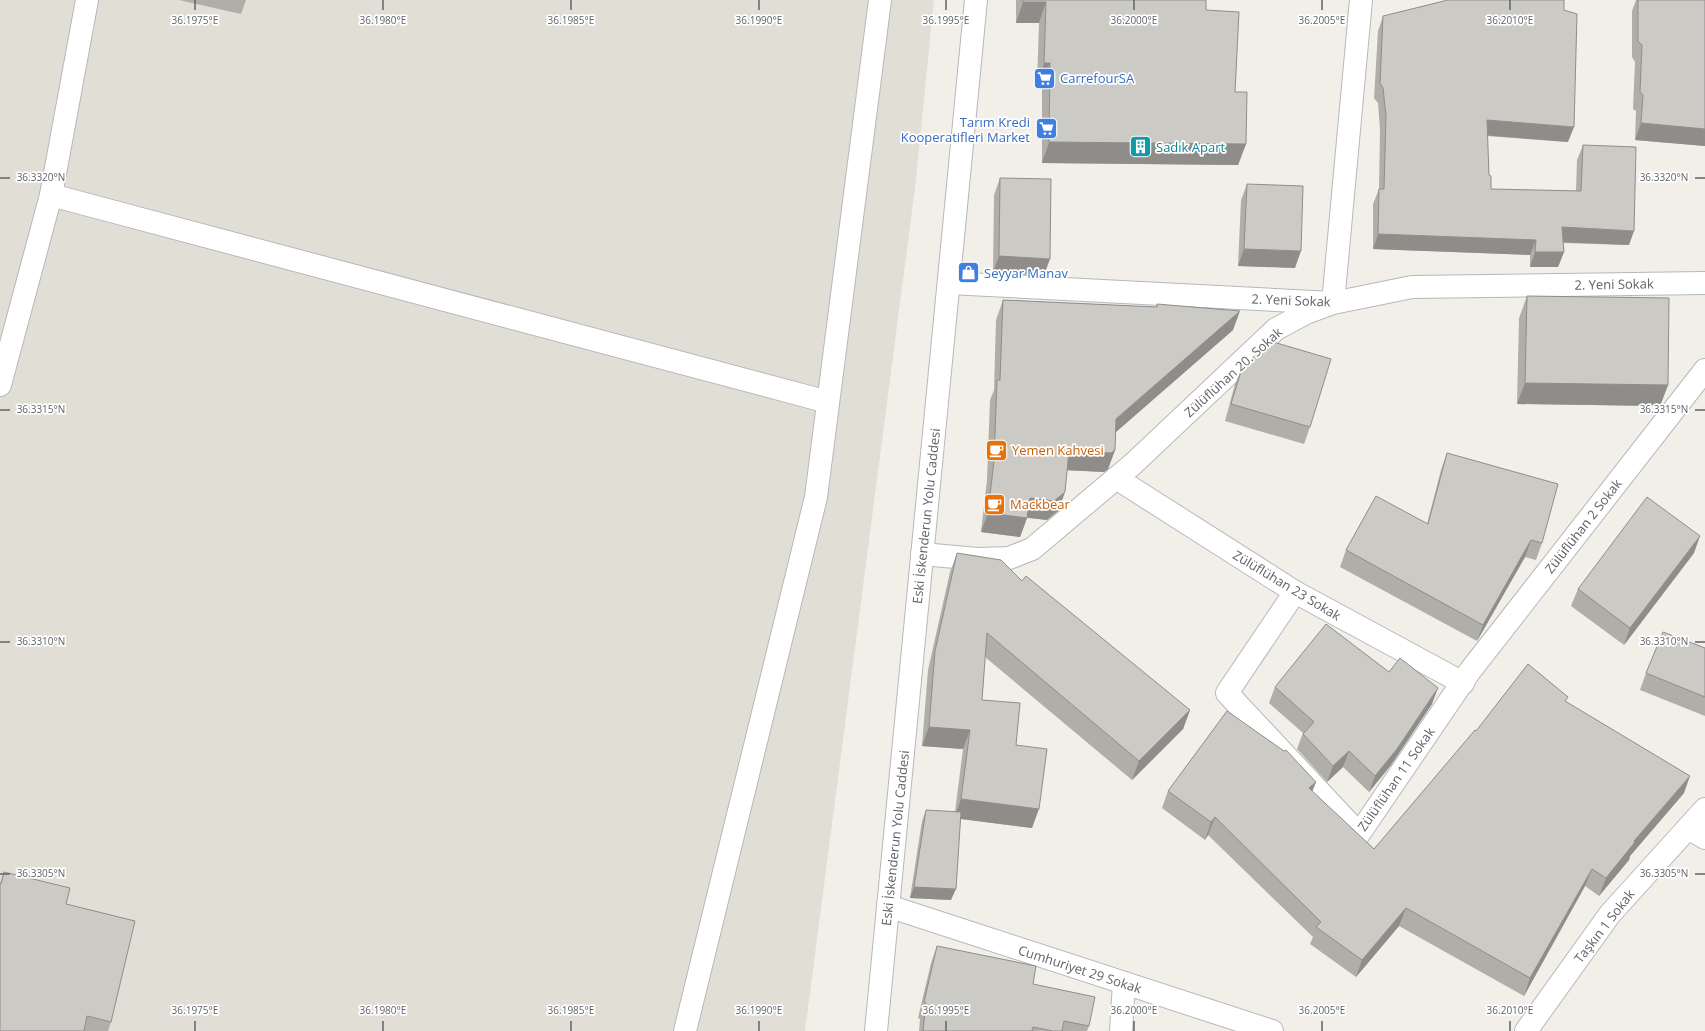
<svg xmlns="http://www.w3.org/2000/svg" width="1705" height="1031" viewBox="0 0 1705 1031" font-family="'Open Sans',sans-serif">
  <style>
    .education { fill: #e1ded6 }
    .lines { fill: none; stroke-linecap: round; stroke-linejoin: round }
    .minor-casing { stroke: #b5b8bc; stroke-width: 24 }
    .minor { stroke: #fff; stroke-width: 22 }
    .wall { fill: #afaea9 }
    .shaded-wall { fill: #8f8d8a }
    .building { fill: #cccac5; stroke: #8f8d8a }
    .ticks { fill: none; stroke: #5f6368; stroke-width: 1.5 }
    .labels { text-anchor: middle; dominant-baseline: central; stroke-width: 3.5; stroke-linejoin: round; paint-order: stroke }
    .shop-label { font-size: 13px; fill: #366cbe; stroke: #fff; text-anchor: start }
    .culture-label { font-size: 13px; fill: #0d838f; stroke: #fff; text-anchor: start }
    .street-label { font-size: 13px; fill: #5f6368; stroke: #fff }
    .food-label { font-size: 13px; fill: #c56008; stroke: #fff; text-anchor: start }
    .ticks-label { font-size: 10px; text-anchor: middle; fill: #5f6368; stroke: #fff; stroke-width: 3.5; stroke-linejoin: round; paint-order: stroke }
  </style>
  <rect width="100%" height="100%" fill="#f1efe8"/>
  <!-- education -->
  <polygon class="education" points="0,0 934,0 915,188 805,1031 0,1031"/>
  <g class="lines">
    <defs>
      <g id="minor">
        <polyline points="51,195 828,402"/>
        <polyline points="949,283 1333,303 1412,287 1705,283"/>
        <polyline points="0,385 51,195 87,0"/>
        <polyline points="1116,478 1295,592 1463,683"/>
        <polyline points="922,554 977,559 1009,558 1032,549 1133,464 1276,329 1306,313 1333,303 1361,0"/>
        <polyline points="1295,592 1227,693 1359,834 1470,671 1705,370"/>
        <polyline points="1688,828 1705,838"/>
        <polyline points="888,906 1272,1031"/>
        <polyline points="685,1031 816,497 880,0"/>
        <polyline points="876,1031 976,0"/>
        <polyline points="1121,1031 1124,983"/>
        <polyline points="1526,1031 1610,914 1705,809"/>
      </g>
    </defs>
    <!-- minor casing -->
    <use href="#minor" class="minor-casing"/>
    <!-- minor -->
    <use href="#minor" class="minor"/>
  </g>
  <!-- wall -->
  <g class="wall">
    <polygon points="179,0 246,0 241,14"/>
    <polygon points="1016,0 1206,0 1206,10 1235,92 1246,144 1238,165 1042,163 1042,84 1037,84 1039,23 1016,23"/>
    <polygon points="1636,0 1705,0 1705,146 1635,140 1636,111 1633,109 1635,62 1632,57 1632,11"/>
    <polygon points="1383,16 1568,142 1487,136 1489,175 1491,189 1576,191 1577,160 1583,145 1629,245 1563,243 1564,252 1558,267 1530,267 1530,255 1373,249 1373,204 1379,189 1380,130 1378,103 1374,98 1378,31"/>
    <polygon points="1000,178 1044,275 993,273 994,195"/>
    <polygon points="1247,184 1295,268 1238,266 1241,200"/>
    <polygon points="1527,296 1668,385 1660,406 1517,404 1519,318"/>
    <polygon points="1003,300 1156,307 1157,304 1233,330 1115,433 1115,450 1108,469 1104,472 1067,470 1065,492 1058,511 1047,520 1027,518 1020,537 981,532 987,480 990,400 994,390 996,320"/>
    <polygon points="1242,368 1310,427 1304,444 1225,421 1235,384"/>
    <polygon points="1447,453 1542,543 1536,560 1525,557 1477,641 1340,567 1346,550 1427,524 1441,470"/>
    <polygon points="957,553 1022,581 1190,710 1183,729 1132,780 985,657 982,700 1016,745 1032,828 960,819 951,900 910,898 922,821 926,810 955,812 963,749 922,746 928,670 950,572"/>
    <polygon points="1694,553 1624,645 1571,606 1578,589"/>
    <polygon points="1705,648 1705,716 1640,690 1646,673"/>
    <polygon points="1275,687 1432,704 1391,765 1369,792 1343,767 1327,782 1297,749 1303,733 1269,703"/>
    <polygon points="1566,702 1684,793 1630,856 1629,860 1599,896 1585,886 1524,996 1399,926 1356,977 1310,944 1313,937 1208,835 1205,840 1162,808 1168,791 1316,782 1312,792 1374,849 1476,731"/>
    <polygon points="4,872 66,904 111,1022 108,1031 0,1031 0,883"/>
    <polygon points="937,946 1033,984 1089,1026 1087,1031 919,1031 920,1019 918,1018 931,963"/>
  </g>
  <!-- shaded-wall -->
  <g class="shaded-wall">
    <polygon points="1023,2 1046,2 1039,23 1016,23"/>
    <polygon points="1044,63 1050,63 1042,84 1037,84"/>
    <polygon points="1487,120 1574,127 1568,142 1481,135"/>
    <polygon points="1641,123 1705,129 1705,146 1635,140"/>
    <polygon points="1049,142 1246,144 1238,165 1042,163"/>
    <polygon points="1562,227 1634,231 1629,245 1557,242"/>
    <polygon points="1378,234 1536,240 1530,255 1373,249"/>
    <polygon points="1244,249 1301,251 1295,268 1238,266"/>
    <polygon points="1535,252 1564,252 1558,267 1530,267"/>
    <polygon points="999,256 1050,259 1044,275 993,273"/>
    <polygon points="1240,311 1233,330 1109,438 1116,419"/>
    <polygon points="1525,383 1668,385 1660,406 1517,404"/>
    <polygon points="1115,450 1108,469 1104,472 1062,470 1069,451"/>
    <polygon points="1065,492 1058,511 1047,520 1023,517 1030,498"/>
    <polygon points="988,513 1027,518 1020,537 981,532"/>
    <polygon points="1700,536 1694,553 1624,645 1630,628"/>
    <polygon points="1531,540 1525,557 1477,641 1483,625"/>
    <polygon points="1438,688 1432,704 1391,765 1369,792 1375,776"/>
    <polygon points="1190,710 1183,729 1132,780 1139,761"/>
    <polygon points="929,727 970,730 963,749 922,746"/>
    <polygon points="1349,751 1343,767 1327,782 1333,766"/>
    <polygon points="1690,776 1684,793 1630,856 1629,860 1599,896 1606,878 1634,841"/>
    <polygon points="1316,782 1309,799 1309,788"/>
    <polygon points="961,799 1039,809 1032,828 954,818"/>
    <polygon points="1215,817 1208,835 1205,840 1211,822"/>
    <polygon points="1592,869 1585,886 1524,996 1530,978"/>
    <polygon points="914,887 956,889 951,900 910,898"/>
    <polygon points="1406,908 1399,926 1356,977 1362,960"/>
  </g>
  <!-- building -->
  <g class="building">
    <polygon points="1023,0 1206,0 1206,10 1239,12 1235,92 1247,92 1246,144 1049,142 1050,63 1044,63 1046,2 1023,2"/>
    <polygon points="1448,0 1564,0 1564,10 1577,14 1574,127 1487,120 1489,175 1491,176 1491,189 1581,191 1583,145 1636,147 1634,231 1562,227 1564,252 1535,252 1536,240 1378,234 1379,189 1384,189 1386,116 1383,88 1380,83 1383,16"/>
    <polygon points="1638,0 1705,0 1705,129 1641,123 1643,95 1640,92 1642,45 1638,41"/>
    <polygon points="1000,178 1051,179 1050,259 999,256"/>
    <polygon points="1247,184 1303,186 1301,251 1244,249"/>
    <polygon points="1527,296 1669,298 1668,385 1525,383"/>
    <polygon points="1003,300 1157,307 1157,304 1240,311 1116,419 1115,450 1111,453 1069,451 1065,492 1054,501 1030,498 1027,518 988,513 994,461 997,380 1000,380"/>
    <polygon points="1270,341 1331,359 1310,427 1231,404 1242,368"/>
    <polygon points="1447,453 1558,484 1542,543 1531,540 1483,625 1346,550 1376,496 1428,524"/>
    <polygon points="1647,497 1700,536 1630,628 1578,589"/>
    <polygon points="957,553 1001,560 1022,581 1026,576 1190,710 1139,761 987,633 982,700 1020,703 1016,745 1047,749 1039,809 961,799 970,730 929,727 935,651"/>
    <polygon points="1326,624 1389,672 1400,658 1438,688 1397,749 1375,776 1349,751 1333,766 1303,734 1314,722 1275,687"/>
    <polygon points="1663,632 1705,648 1705,697 1646,673"/>
    <polygon points="1528,664 1568,697 1565,701 1690,776 1634,841 1635,842 1606,878 1592,869 1530,978 1406,908 1362,960 1316,927 1321,922 1215,817 1211,822 1168,791 1227,711 1284,751 1286,750 1316,782 1309,788 1374,849 1475,730 1476,731"/>
    <polygon points="926,810 961,812 956,889 914,887"/>
    <polygon points="4,872 70,888 66,904 135,921 111,1022 87,1016 84,1031 0,1031 0,884 1,884"/>
    <polygon points="937,946 1036,966 1033,984 1095,997 1089,1026 1064,1021 1062,1031 1053,1031 1033,1027 1032,1031 923,1031 926,1003 924,1002"/>
  </g>
  <!-- ticks -->
  <path class="ticks" d="M195,0V10M383,0V10M571,0V10M759,0V10M946,0V10M1134,0V10M1322,0V10M1510,0V10M0,178H10M1695,178H1705M0,410H10M1695,410H1705M0,642H10M1695,642H1705M0,874H10M1695,874H1705M195,1021V1031M383,1021V1031M571,1021V1031M759,1021V1031M946,1021V1031M1134,1021V1031M1322,1021V1031M1510,1021V1031"/>
  <!-- icons -->
  <defs>
    <symbol id="supermarket-square" viewBox="-11 -11 22 22"><rect x="-9" y="-9" width="18" height="18" rx="4" fill="#3f7fe0" stroke="#fff"/><path d="M-6-5.5h2.5l.6 2H6L4.5 2H-2.5L-4.4-4H-6ZM-1.5 3.2a1.3 1.3 0 1 0 .1 0ZM3 3.2a1.3 1.3 0 1 0 .1 0Z" fill="#fff"/></symbol>
    <symbol id="building-square" viewBox="-11 -11 22 22"><rect x="-9" y="-9" width="18" height="18" rx="4" fill="#0f9aa8" stroke="#fff"/><path d="M-4-6H4V6H1V3H-1V6H-4ZM-2.5-4.3h1.7v1.8h-1.7ZM.8-4.3h1.7v1.8H.8ZM-2.5-1h1.7V.8h-1.7ZM.8-1h1.7V.8H.8Z" fill="#fff"/></symbol>
    <symbol id="shop-square" viewBox="-11 -11 22 22"><rect x="-9" y="-9" width="18" height="18" rx="4" fill="#3f7fe0" stroke="#fff"/><path d="M-5-2.5h2.3a2.7 3.5 0 0 1 5.4 0H5L5.5 6h-11ZM-1.5-2.5h3a1.5 2.3 0 0 0-3 0Z" fill="#fff"/></symbol>
    <symbol id="cafe-square" viewBox="-11 -11 22 22"><rect x="-9" y="-9" width="18" height="18" rx="4" fill="#e8710a" stroke="#fff"/><path d="M-5.5-4.5H6V0H3Q3 3.5 0 3.5H-2.5Q-5.5 3.5-5.5 0ZM3-3.2v2h1.7v-2ZM-6 4.5H4V6H-6Z" fill="#fff"/></symbol>
  </defs>
  <g fill-rule="evenodd">
    <use href="#supermarket-square" x="1032" y="66" width="25" height="25"/>
    <use href="#supermarket-square" x="1034" y="116" width="25" height="25"/>
    <use href="#building-square" x="1128" y="134" width="25" height="25"/>
    <use href="#shop-square" x="956" y="260" width="25" height="25"/>
    <use href="#cafe-square" x="984" y="438" width="25" height="25"/>
    <use href="#cafe-square" x="982" y="492" width="25" height="25"/>
  </g>
  <g class="labels">
    <!-- shop labels -->
    <g class="shop-label">
      <text x="1060" y="78">CarrefourSA</text>
      <text x="1030" y="122" text-anchor="end">Tarım Kredi<tspan x="1030" dy="15">Kooperatifleri Market</tspan></text>
      <text x="984" y="273">Seyyar Manav</text>
    </g>
    <!-- culture labels -->
    <g class="culture-label">
      <text x="1156" y="147">Sadık Apart</text>
    </g>
    <!-- street labels -->
    <g class="street-label">
      <text transform="translate(1614 284) rotate(-1)">2. Yeni Sokak</text>
      <text transform="translate(1291 300) rotate(2)">2. Yeni Sokak</text>
      <text transform="translate(1233 372) rotate(-42)">Zülüflühan 20. Sokak</text>
      <text transform="translate(926 516) rotate(-84)">Eski İskenderun Yolu Caddesi</text>
      <text transform="translate(1583 526) rotate(-52)">Zülüflühan 2 Sokak</text>
      <text transform="translate(1287 585) rotate(31)">Zülüflühan 23 Sokak</text>
      <text transform="translate(1396 779) rotate(-55)">Zülüflühan 11 Sokak</text>
      <text transform="translate(895 838) rotate(-84)">Eski İskenderun Yolu Caddesi</text>
      <text transform="translate(1604 926) rotate(-52)">Taşkın 1 Sokak</text>
      <text transform="translate(1080 969) rotate(18)">Cumhuriyet 29 Sokak</text>
    </g>
    <!-- food labels -->
    <g class="food-label">
      <text x="1012" y="450">Yemen Kahvesi</text>
      <text x="1010" y="504">Mackbear</text>
    </g>
  </g>
  <g class="ticks-label">
    <text x="195" y="24">36.1975°E</text>
    <text x="383" y="24">36.1980°E</text>
    <text x="571" y="24">36.1985°E</text>
    <text x="759" y="24">36.1990°E</text>
    <text x="946" y="24">36.1995°E</text>
    <text x="1134" y="24">36.2000°E</text>
    <text x="1322" y="24">36.2005°E</text>
    <text x="1510" y="24">36.2010°E</text>
    <text x="41" y="181">36.3320°N</text>
    <text x="1664" y="181">36.3320°N</text>
    <text x="41" y="413">36.3315°N</text>
    <text x="1664" y="413">36.3315°N</text>
    <text x="41" y="645">36.3310°N</text>
    <text x="1664" y="645">36.3310°N</text>
    <text x="41" y="877">36.3305°N</text>
    <text x="1664" y="877">36.3305°N</text>
    <text x="195" y="1014">36.1975°E</text>
    <text x="383" y="1014">36.1980°E</text>
    <text x="571" y="1014">36.1985°E</text>
    <text x="759" y="1014">36.1990°E</text>
    <text x="946" y="1014">36.1995°E</text>
    <text x="1134" y="1014">36.2000°E</text>
    <text x="1322" y="1014">36.2005°E</text>
    <text x="1510" y="1014">36.2010°E</text>
  </g>
</svg>
